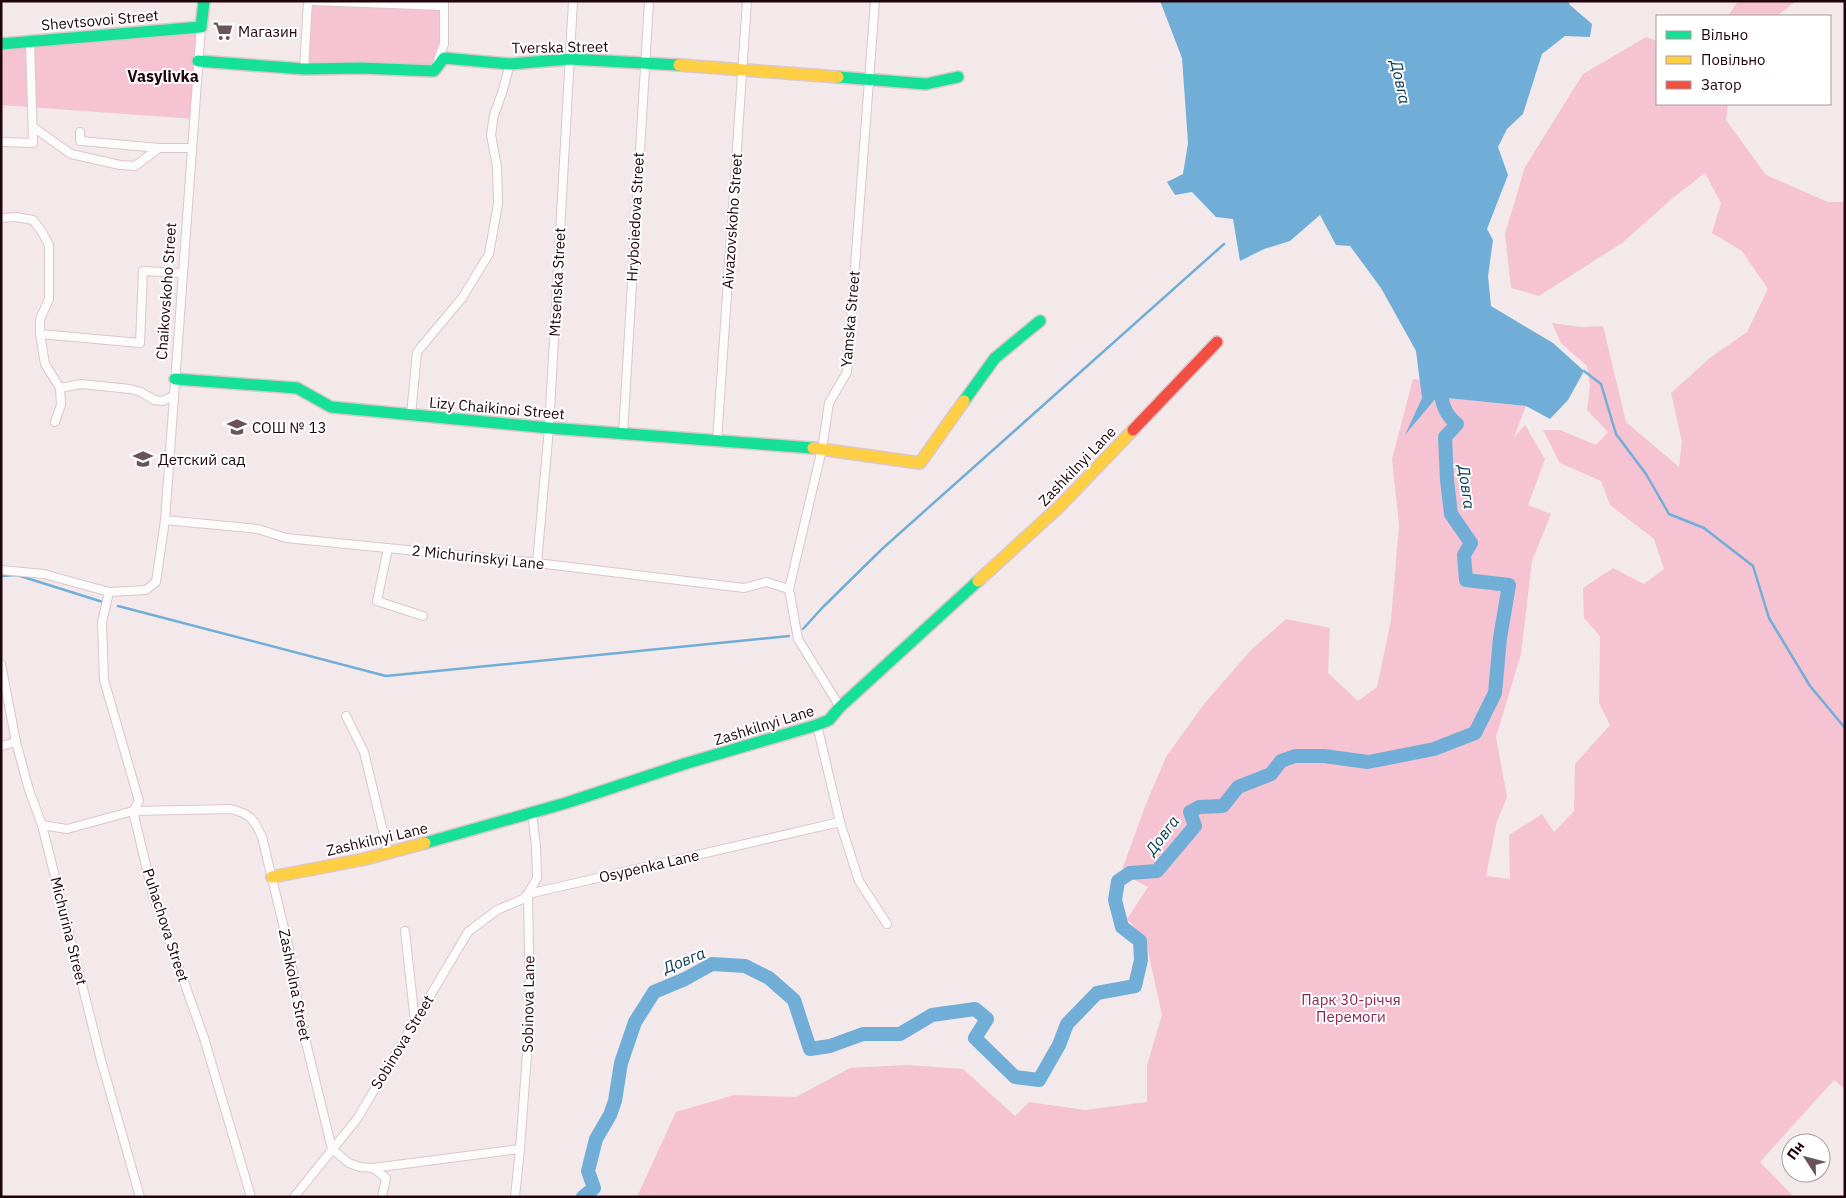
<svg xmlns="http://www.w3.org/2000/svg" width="1846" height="1198" viewBox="0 0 1846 1198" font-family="'IBM Plex Sans',sans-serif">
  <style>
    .green { fill: #f5c3d1 }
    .water { fill: #71aed7 }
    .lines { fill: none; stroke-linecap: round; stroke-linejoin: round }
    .stream { stroke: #71aed7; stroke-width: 2.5 }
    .river { stroke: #71aed7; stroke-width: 14 }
    .street-casing { stroke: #dbc6cc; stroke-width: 10 }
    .fast-casing { stroke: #dbc6cc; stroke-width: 14 }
    .slow-casing { stroke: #dbc6cc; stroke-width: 14 }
    .jam-casing { stroke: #dbc6cc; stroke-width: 14 }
    .street { stroke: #fdfcfc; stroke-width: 8 }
    .fast { stroke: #16e098; stroke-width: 11 }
    .slow { stroke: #ffcf43; stroke-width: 11 }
    .jam { stroke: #f24e42; stroke-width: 11 }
    .labels { text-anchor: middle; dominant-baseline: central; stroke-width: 4; stroke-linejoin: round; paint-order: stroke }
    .street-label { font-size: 15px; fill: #1f040e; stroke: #fff }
    .poi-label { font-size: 15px; fill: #1f040e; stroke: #fff; text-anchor: start }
    .park-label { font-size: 15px; fill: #8f2450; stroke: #fff }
    .neighbourhood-label { font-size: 16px; font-weight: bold; fill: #1f040e; stroke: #fff }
    .water-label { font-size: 16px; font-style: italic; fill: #013754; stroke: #fff }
  </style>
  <rect width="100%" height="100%" fill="#f3e9eb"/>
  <!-- green -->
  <g class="green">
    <polygon points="308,1 443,6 444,44 434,71 304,69"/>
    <polygon points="1738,1 1796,1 1777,16 1728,16"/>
    <polygon points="201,27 194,119 1,105 1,47"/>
    <polygon points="1646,37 1657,41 1657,104 1728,104 1726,120 1766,175 1828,202 1845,202 1845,1089 1834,1080 1760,1162 1794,1197 637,1197 676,1112 734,1095 796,1097 850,1068 907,1065 963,1069 1015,1116 1029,1102 1085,1110 1147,1102 1147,1065 1162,1015 1146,942 1127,919 1148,887 1121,873 1146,804 1166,757 1204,704 1251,650 1286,619 1330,628 1328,673 1358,701 1377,687 1391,620 1399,525 1392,459 1413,379 1420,380 1422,398 1407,433 1437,397 1526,406 1514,437 1525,425 1545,459 1528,505 1551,514 1532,561 1521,654 1496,737 1507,797 1497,821 1486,876 1510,879 1509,835 1542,814 1554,832 1574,811 1575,764 1610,725 1599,703 1600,636 1584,618 1583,588 1613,568 1644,584 1664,569 1654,539 1610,505 1601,481 1560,463 1543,430 1560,430 1596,445 1608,432 1587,410 1590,386 1587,366 1561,343 1552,323 1581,327 1603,326 1626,422 1679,467 1682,442 1671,393 1710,358 1747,332 1768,289 1742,251 1712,233 1721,203 1705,173 1674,197 1622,243 1539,296 1511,288 1505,234 1525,167 1583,74"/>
  </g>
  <!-- water -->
  <polygon class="water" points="1160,1 1568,1 1570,5 1592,24 1590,37 1565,36 1542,54 1523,114 1507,129 1498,147 1508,175 1487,229 1493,240 1488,276 1491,306 1553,343 1584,371 1568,400 1550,419 1526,406 1437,397 1405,435 1422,398 1416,351 1381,288 1350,246 1336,245 1320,215 1290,241 1264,249 1240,261 1233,219 1216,217 1192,192 1175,195 1167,182 1183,174 1188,143 1182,58"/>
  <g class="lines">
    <!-- stream -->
    <g class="stream">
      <polyline points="1584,371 1601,384 1616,434 1646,474 1669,514 1704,528 1753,566 1769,618 1810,686 1845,728"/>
      <polyline points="1,576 17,575 106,603"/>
      <polyline points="118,606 386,676 789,636"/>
      <polyline points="803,629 822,608 882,549 1224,244"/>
    </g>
    <!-- river -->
    <path class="river" d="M583,1197L594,1188L588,1171L596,1139L610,1115L615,1101L621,1063L635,1022L654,992L685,979L712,964L745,966L769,978L794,1000L810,1049L830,1046L863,1034H900L932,1015L975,1009L987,1019L975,1038L1015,1077L1039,1080L1059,1045L1067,1024L1097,993L1135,986L1141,960L1140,941L1122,927L1115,900L1118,881L1130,873L1157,871L1195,826L1190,812L1199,807L1223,806L1238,787L1271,774L1281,761L1295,756H1324L1368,762L1434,749L1475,733L1495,693L1500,638L1509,585L1466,580L1464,555L1471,543L1451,514L1447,480L1445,437L1457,424C1442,413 1441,397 1439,380"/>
    <defs>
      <g id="street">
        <polyline points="313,1 443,6"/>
        <polyline points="437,63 444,44 444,1"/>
        <polyline points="304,69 308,1"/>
        <polyline points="33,127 71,154 120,165 135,166 159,148"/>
        <polyline points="80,132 80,141 81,141 159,148 192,148"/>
        <polyline points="1,142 33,143 30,41"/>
        <polyline points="1,218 16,217 33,220 42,232 49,245 49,299 40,319 40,334 140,343 143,271 182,273"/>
        <polyline points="40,334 45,364 60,388 81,384 130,389 141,392 154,400 163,401 173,396"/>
        <polyline points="411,415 417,352 462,298 489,254 498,204 497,167 491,135 494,115 502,93 510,64"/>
        <polyline points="55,422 61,405 60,388"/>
        <polyline points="623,434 649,1"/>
        <polyline points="717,441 747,1"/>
        <polyline points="165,520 258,529 286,538 537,563 744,588 766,582 789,589"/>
        <polyline points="388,548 377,601 423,616"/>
        <polyline points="537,563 549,428 573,1"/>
        <polyline points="1,570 44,574 109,592 146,590 156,582 165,520 201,27"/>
        <polyline points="109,592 102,622 104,680 139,801 133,811 153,895 204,1038 251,1197"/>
        <polyline points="1,664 16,742 29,790 42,825 101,1060 140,1197"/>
        <polyline points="840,707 798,639 789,589 822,449 829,403 847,372 875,1"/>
        <polyline points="346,716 364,752 388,852"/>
        <polyline points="817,725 840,822 859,881 887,924"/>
        <polyline points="1,746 16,742"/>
        <path d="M42,825L67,829L133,811L231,809C250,814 254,819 262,837L289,949L301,1022L332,1149L349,1163L360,1167L373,1168L520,1149"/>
        <polyline points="405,931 415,1022"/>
        <polyline points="373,1168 386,1178 382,1197"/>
        <polyline points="294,1197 357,1119 468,932 497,910 523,899 528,894 840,822"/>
        <polyline points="515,1197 520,1149 530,1013 528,894 537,878 536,846 532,813"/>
      </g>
      <g id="fast">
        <polyline points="1,44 201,27 204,1"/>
        <polyline points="198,61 304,69 361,68 434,71 444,58 510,64 570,59 679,65"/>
        <polyline points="838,77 926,84 958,77"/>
        <polyline points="175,379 297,388 331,407 549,428 813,448"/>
        <polyline points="964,401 995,358 1040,321"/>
        <polyline points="425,843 566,803 684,764 817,725 829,720 840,707 978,581"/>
      </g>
      <g id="slow">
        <polyline points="679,65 838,77"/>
        <polyline points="813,448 920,463 964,401"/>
        <polyline points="978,581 1060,506 1133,430"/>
        <polyline points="272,877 365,859 425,843"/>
      </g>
      <polyline id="jam" points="1133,430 1217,342"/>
    </defs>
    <!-- street casing -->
    <use href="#street" class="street-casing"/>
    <!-- fast casing -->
    <use href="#fast" class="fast-casing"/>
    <!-- slow casing -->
    <use href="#slow" class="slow-casing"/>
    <!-- jam casing -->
    <use href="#jam" class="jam-casing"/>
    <!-- street -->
    <use href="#street" class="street"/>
    <!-- fast -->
    <use href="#fast" class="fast"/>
    <!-- slow -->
    <use href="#slow" class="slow"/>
    <!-- jam -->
    <use href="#jam" class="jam"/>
  </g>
  <!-- icons -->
  <defs>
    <symbol id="supermarket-bare" viewBox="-9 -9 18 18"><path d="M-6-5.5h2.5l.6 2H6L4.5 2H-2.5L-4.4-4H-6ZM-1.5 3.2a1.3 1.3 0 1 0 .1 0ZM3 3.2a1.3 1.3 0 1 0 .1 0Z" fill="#69545b" stroke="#fff" stroke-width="2.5" paint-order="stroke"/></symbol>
    <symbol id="school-bare" viewBox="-9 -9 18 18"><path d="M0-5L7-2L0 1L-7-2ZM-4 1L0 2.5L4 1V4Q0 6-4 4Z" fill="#69545b" stroke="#fff" stroke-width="2.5" paint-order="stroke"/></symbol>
  </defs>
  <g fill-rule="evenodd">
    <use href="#supermarket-bare" x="209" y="17" width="28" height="28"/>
    <use href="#school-bare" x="223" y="413" width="28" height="28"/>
    <use href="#school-bare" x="129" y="445" width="28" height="28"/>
  </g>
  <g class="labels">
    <!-- street labels -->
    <g class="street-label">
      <text transform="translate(100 20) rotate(-5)">Shevtsovoi Street</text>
      <text transform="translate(560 47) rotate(-1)">Tverska Street</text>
      <text transform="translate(635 217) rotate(-87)">Hryboiedova Street</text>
      <text transform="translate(732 221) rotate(-86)">Aivazovskoho Street</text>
      <text transform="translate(557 282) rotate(-87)">Mtsenska Street</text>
      <text transform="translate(166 291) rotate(-86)">Chaikovskoho Street</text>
      <text transform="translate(850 319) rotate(-85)">Yamska Street</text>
      <text transform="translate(497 408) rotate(5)">Lizy Chaikinoi Street</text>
      <text transform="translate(1077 466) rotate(-46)">Zashkilnyi Lane</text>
      <text transform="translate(478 557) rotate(6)">2 Michurinskyi Lane</text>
      <text transform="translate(764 725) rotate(-17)">Zashkilnyi Lane</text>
      <text transform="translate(377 839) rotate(-13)">Zashkilnyi Lane</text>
      <text transform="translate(649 866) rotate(-13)">Osypenka Lane</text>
      <text transform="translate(166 925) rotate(72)">Puhachova Street</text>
      <text transform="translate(69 931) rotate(76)">Michurina Street</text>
      <text transform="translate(295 985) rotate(79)">Zashkolna Street</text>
      <text transform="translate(528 1004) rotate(-89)">Sobinova Lane</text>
      <text transform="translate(402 1042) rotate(-59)">Sobinova Street</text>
    </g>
    <!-- poi labels -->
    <g class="poi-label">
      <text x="238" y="31">Магазин</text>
      <text x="252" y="427">СОШ № 13</text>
      <text x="158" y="459">Детский сад</text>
    </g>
    <!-- park labels -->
    <g class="park-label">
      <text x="1351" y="999">Парк 30-річчя<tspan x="1351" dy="17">Перемоги</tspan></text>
    </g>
    <!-- neighbourhood labels -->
    <g class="neighbourhood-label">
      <text x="163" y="76">Vasylivka</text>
    </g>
    <!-- water labels -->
    <g class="water-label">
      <text transform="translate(1401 82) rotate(78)">Довга</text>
      <text transform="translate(1467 487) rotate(82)">Довга</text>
      <text transform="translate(1162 835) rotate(-53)">Довга</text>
      <text transform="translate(684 960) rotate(-22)">Довга</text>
    </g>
  </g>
  <!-- border -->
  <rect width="1846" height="1198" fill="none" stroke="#1f040e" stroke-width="5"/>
  <!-- legend -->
  <rect x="1656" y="15" width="175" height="90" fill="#ffffff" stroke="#a59b9f"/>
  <rect x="1666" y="31" width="25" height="8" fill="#16e098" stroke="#a59b9f"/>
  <text x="1701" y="40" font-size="15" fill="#1f040e">Вільно</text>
  <rect x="1666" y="56" width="25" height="8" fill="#ffcf43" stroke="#a59b9f"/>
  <text x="1701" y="65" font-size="15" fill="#1f040e">Повільно</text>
  <rect x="1666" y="81" width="25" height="8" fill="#f24e42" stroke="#a59b9f"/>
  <text x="1701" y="90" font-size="15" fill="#1f040e">Затор</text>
  <!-- north arrow -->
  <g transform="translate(1806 1158) rotate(306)"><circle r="24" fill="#ffffff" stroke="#a59b9f"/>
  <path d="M0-4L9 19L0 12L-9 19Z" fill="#69545b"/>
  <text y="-8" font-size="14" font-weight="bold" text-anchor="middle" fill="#1f040e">Пн</text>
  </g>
</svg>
